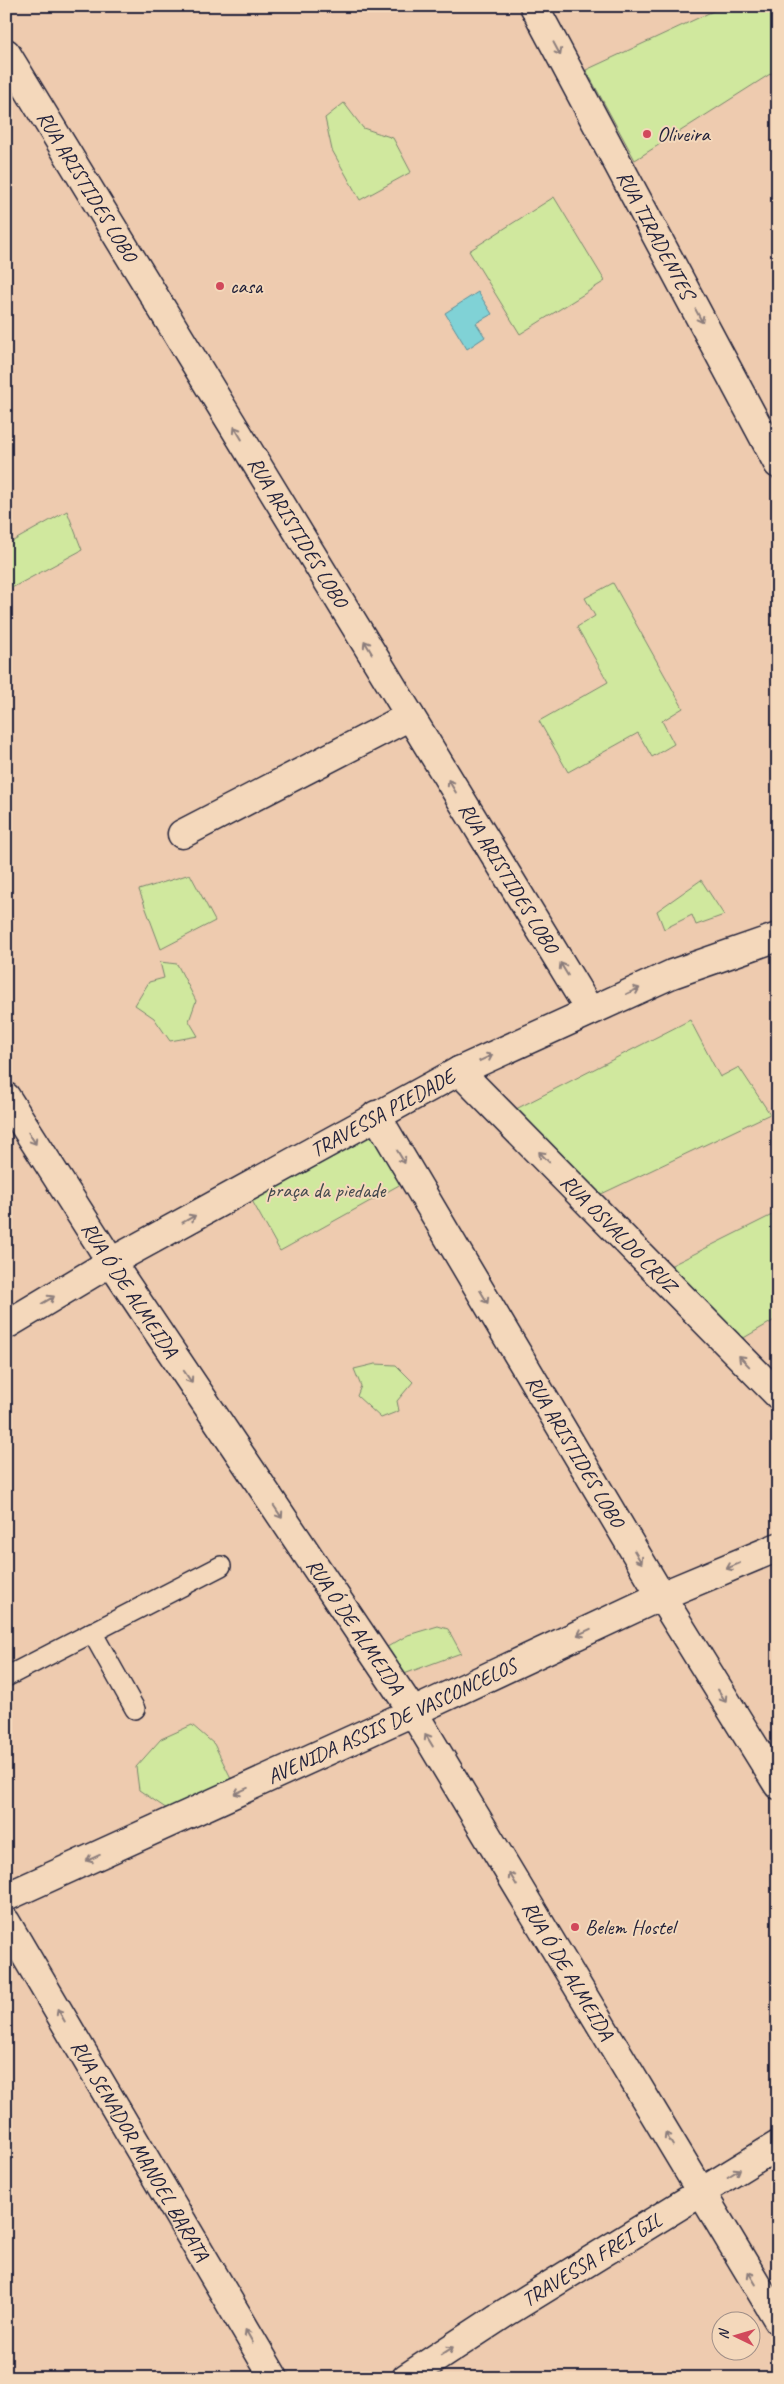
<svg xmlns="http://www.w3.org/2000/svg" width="784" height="2384" viewBox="0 0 784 2384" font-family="Caveat,sans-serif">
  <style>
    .green { fill: #d0e89e; stroke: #79856c }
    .water { fill: #80d2d6; stroke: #5a8c98 }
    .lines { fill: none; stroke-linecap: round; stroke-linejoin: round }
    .service-casing { stroke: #22223b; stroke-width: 22 }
    .minor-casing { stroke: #22223b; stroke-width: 31 }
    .tertiary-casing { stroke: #22223b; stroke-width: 31 }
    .secondary-casing { stroke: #22223b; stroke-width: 31 }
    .primary-casing { stroke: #22223b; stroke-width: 31 }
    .service { stroke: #f4d8bb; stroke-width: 19 }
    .minor { stroke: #f4d8bb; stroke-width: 28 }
    .tertiary { stroke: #f4d8bb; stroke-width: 28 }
    .secondary { stroke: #f4d8bb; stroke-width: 28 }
    .primary { stroke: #f4d8bb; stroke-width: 28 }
    .oneway { stroke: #8b7d7b }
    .poi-dot { fill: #d1495b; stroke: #f4d8bb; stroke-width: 2 }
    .labels { text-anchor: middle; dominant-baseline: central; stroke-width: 4; stroke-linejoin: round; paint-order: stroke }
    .poi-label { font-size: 21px; fill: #22223b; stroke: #f4d8bb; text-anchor: start }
    .street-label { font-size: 21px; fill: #22223b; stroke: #f4d8bb }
    .park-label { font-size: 21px; fill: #454a4f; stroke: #f4d8bb }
  </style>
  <rect width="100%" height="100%" fill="#eecbaf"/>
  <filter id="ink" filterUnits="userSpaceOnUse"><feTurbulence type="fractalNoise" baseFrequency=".02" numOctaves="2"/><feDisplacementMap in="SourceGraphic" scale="10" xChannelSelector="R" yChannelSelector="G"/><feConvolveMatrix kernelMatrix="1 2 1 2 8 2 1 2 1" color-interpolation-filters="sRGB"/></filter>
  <g filter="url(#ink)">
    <!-- green -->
    <g class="green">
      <polygon points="724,6 778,6 778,69 635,160 586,70"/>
      <polygon points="344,103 363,128 393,138 411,172 360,200 332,150 325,118"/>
      <polygon points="554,197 605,281 520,334 469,251"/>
      <polygon points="67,511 82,550 6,591 6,545"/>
      <polygon points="613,583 683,708 662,721 674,744 652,757 638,733 568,772 539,721 608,682 577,627 595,616 585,598"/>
      <polygon points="190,874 215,921 161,949 139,890"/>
      <polygon points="701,880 724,915 696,925 692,915 664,929 657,911"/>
      <polygon points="160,962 177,964 196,1001 189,1021 198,1036 170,1041 154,1018 135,1005 149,982 164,978"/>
      <polygon points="690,1020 720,1077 739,1067 770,1114 595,1197 516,1109"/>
      <polygon points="371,1130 401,1184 280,1251 250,1197"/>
      <polygon points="778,1212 778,1318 735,1343 668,1267"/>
      <polygon points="375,1364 396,1365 413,1382 397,1401 399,1411 381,1418 357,1396 361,1386 354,1369"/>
      <polygon points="438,1626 448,1629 461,1653 396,1677 382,1650 408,1635"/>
      <polygon points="192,1725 214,1744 234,1784 173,1813 139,1790 136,1767 161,1739"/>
    </g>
    <!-- water -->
    <polygon class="water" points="478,292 492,314 476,323 485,337 467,349 445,313"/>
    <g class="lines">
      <defs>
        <g id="service">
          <polyline points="92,1632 135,1709"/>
          <polyline points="6,1677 221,1566"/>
        </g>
        <g id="minor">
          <path id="s1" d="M6,53L590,1011"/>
          <polyline points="182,834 410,716"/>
          <path id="s2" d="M459,1071L778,1395"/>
          <path id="s3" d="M6,1097L111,1262L413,1712L778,2320"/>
          <path id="s4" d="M376,1115L661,1596L778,1785"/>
          <path id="s5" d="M6,1325L111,1262L459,1071L672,974L778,937"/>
          <path id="s6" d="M406,2378L505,2313L778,2145"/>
        </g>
        <g id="tertiary">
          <path id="s7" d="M534,6L778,464"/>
        </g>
        <g id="secondary">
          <path id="s8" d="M6,1922L274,2378"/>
        </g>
        <g id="primary">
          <path id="s9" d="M6,1897L413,1712L661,1596L778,1547"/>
        </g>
      </defs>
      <!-- service casing -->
      <use href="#service" class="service-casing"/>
      <!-- minor casing -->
      <use href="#minor" class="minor-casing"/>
      <!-- tertiary casing -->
      <use href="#tertiary" class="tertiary-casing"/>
      <!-- secondary casing -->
      <use href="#secondary" class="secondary-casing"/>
      <!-- primary casing -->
      <use href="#primary" class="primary-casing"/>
      <!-- service -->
      <use href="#service" class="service"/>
      <!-- minor -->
      <use href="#minor" class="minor"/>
      <!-- tertiary -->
      <use href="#tertiary" class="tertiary"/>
      <!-- secondary -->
      <use href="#secondary" class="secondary"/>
      <!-- primary -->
      <use href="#primary" class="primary"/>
    </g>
    <!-- one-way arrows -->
    <defs><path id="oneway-shaft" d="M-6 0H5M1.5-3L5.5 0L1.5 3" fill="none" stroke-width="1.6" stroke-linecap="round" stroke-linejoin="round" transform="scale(1.25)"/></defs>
    <g class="oneway">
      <use href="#oneway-shaft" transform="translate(557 49) rotate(62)"/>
      <use href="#oneway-shaft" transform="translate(699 316) rotate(62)"/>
      <use href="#oneway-shaft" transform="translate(238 433) rotate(-121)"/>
      <use href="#oneway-shaft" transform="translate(368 647) rotate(-121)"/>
      <use href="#oneway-shaft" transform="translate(452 786) rotate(-121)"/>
      <use href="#oneway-shaft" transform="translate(564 969) rotate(-121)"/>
      <use href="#oneway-shaft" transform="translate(633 991) rotate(-24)"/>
      <use href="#oneway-shaft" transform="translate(486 1058) rotate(-25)"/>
      <use href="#oneway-shaft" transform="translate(32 1138) rotate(58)"/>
      <use href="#oneway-shaft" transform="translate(401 1157) rotate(59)"/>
      <use href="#oneway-shaft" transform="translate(544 1157) rotate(-134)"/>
      <use href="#oneway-shaft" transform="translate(189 1219) rotate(-29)"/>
      <use href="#oneway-shaft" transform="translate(484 1297) rotate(59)"/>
      <use href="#oneway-shaft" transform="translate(48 1300) rotate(-31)"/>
      <use href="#oneway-shaft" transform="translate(744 1361) rotate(-134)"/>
      <use href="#oneway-shaft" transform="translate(188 1377) rotate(56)"/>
      <use href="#oneway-shaft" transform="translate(278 1512) rotate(56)"/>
      <use href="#oneway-shaft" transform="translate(638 1557) rotate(59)"/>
      <use href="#oneway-shaft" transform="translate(733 1566) rotate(157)"/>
      <use href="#oneway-shaft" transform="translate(584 1632) rotate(155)"/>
      <use href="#oneway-shaft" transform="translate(722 1696) rotate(58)"/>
      <use href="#oneway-shaft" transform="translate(429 1740) rotate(-121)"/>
      <use href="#oneway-shaft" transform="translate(241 1791) rotate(156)"/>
      <use href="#oneway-shaft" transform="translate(93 1858) rotate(156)"/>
      <use href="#oneway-shaft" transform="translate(513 1879) rotate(-121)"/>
      <use href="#oneway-shaft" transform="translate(61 2015) rotate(-120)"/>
      <use href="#oneway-shaft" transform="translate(669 2139) rotate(-121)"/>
      <use href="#oneway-shaft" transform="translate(734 2173) rotate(-32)"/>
      <use href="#oneway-shaft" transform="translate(752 2278) rotate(-121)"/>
      <use href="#oneway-shaft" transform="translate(249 2336) rotate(-120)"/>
      <use href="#oneway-shaft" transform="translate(447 2351) rotate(-33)"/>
    </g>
  </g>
  <!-- markers -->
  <g class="poi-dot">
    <circle cx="647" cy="134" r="5"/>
    <circle cx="220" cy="286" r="5"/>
    <circle cx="575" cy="1927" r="5"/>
  </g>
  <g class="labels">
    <!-- poi labels -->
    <g class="poi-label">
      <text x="657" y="134">Oliveira</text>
      <text x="230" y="286">casa</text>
      <text x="585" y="1927">Belem Hostel</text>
    </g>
    <!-- street labels -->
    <g class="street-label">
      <text stroke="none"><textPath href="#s1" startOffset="156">RUA ARISTIDES LOBO</textPath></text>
      <text stroke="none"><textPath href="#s7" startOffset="259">RUA TIRADENTES</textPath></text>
      <text stroke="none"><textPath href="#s1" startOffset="561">RUA ARISTIDES LOBO</textPath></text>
      <text stroke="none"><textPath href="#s1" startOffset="966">RUA ARISTIDES LOBO</textPath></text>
      <text stroke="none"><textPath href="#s5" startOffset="432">TRAVESSA PIEDADE</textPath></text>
      <text stroke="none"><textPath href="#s2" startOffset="228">RUA OSVALDO CRUZ</textPath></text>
      <text stroke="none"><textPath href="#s3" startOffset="229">RUA Ó DE ALMEIDA</textPath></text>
      <text stroke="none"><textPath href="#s4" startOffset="391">RUA ARISTIDES LOBO</textPath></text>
      <text stroke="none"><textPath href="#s3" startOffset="634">RUA Ó DE ALMEIDA</textPath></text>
      <text stroke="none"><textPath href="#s9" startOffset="424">AVENIDA ASSIS DE VASCONCELOS</textPath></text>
      <text stroke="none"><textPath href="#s3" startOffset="1039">RUA Ó DE ALMEIDA</textPath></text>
      <text stroke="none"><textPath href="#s8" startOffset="265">RUA SENADOR MANOEL BARATA</textPath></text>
      <text stroke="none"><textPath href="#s6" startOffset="220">TRAVESSA FREI GIL</textPath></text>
    </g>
    <!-- park labels -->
    <g class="park-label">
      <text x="326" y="1190">praça da piedade</text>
    </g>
  </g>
  <!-- margin -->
  <rect width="784" height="2384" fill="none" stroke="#f4d8bb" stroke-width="25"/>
  <rect x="12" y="12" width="759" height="2359" fill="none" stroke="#22223b" stroke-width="2" filter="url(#ink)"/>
  <!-- north arrow -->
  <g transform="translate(736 2336) rotate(275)"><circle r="24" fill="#f4d8bb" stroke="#a08f88"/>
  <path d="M0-4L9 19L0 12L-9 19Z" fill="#d1495b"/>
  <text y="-8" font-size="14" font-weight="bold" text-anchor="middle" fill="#22223b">N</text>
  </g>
</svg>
